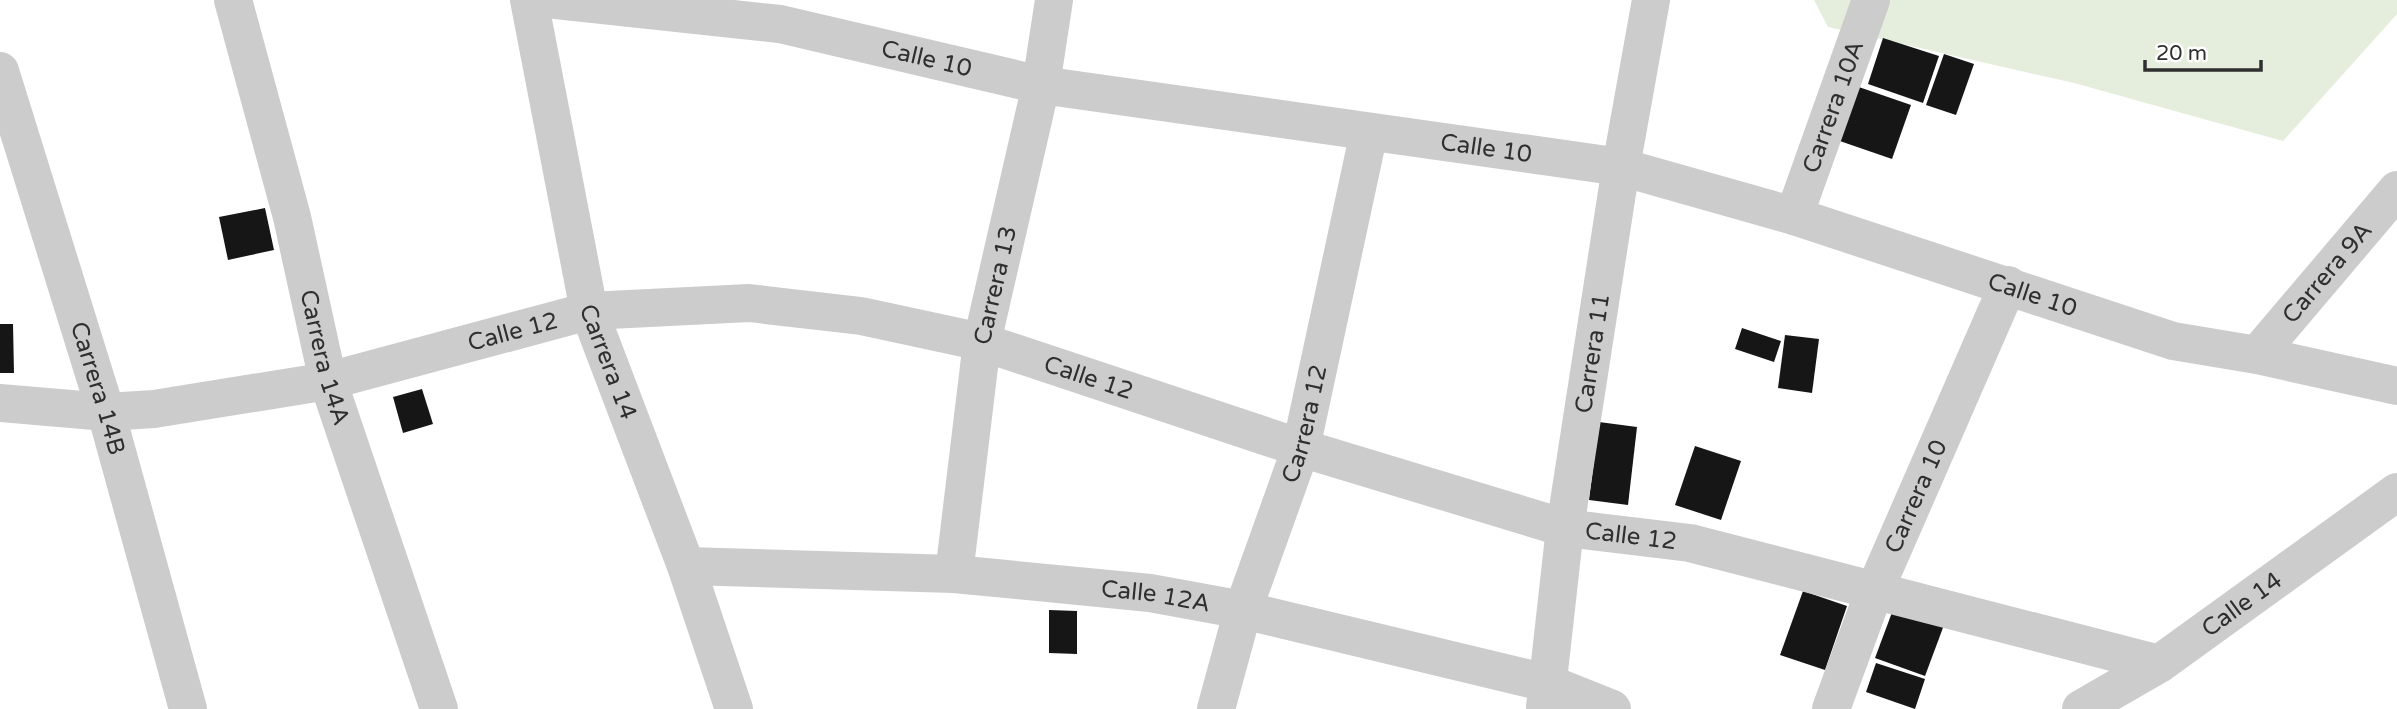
<svg xmlns="http://www.w3.org/2000/svg" width="2397" height="709" viewBox="0 0 2397 709" font-family="'Varela Round',sans-serif">
  <style>
    .green { fill: #e5eddc }
    .building { fill: #161616 }
    .lines { fill: none; stroke-linecap: round; stroke-linejoin: round }
    .minor { stroke: #ccc; stroke-width: 38 }
    .labels { text-anchor: middle; dominant-baseline: central; stroke-width: 7; stroke-linejoin: round; paint-order: stroke }
    .street-label { font-size: 24px; fill: #2f2f2f; stroke: #fff }
  </style>
  <rect width="100%" height="100%" fill="#fff"/>
  <!-- green -->
  <polygon class="green" points="1814,0 2397,0 2397,14 2283,141 2074,83 1828,27"/>
  <!-- building -->
  <g class="building">
    <polygon points="1883,38 1939,56 1923,103 1868,84"/>
    <polygon points="1944,54 1974,64 1956,115 1926,105"/>
    <polygon points="1853,85 1911,105 1892,159 1834,139"/>
    <polygon points="265,208 274,250 228,260 219,217"/>
    <polygon points="0,324 13,324 14,373 0,373"/>
    <polygon points="1742,328 1781,341 1774,362 1735,349"/>
    <polygon points="1785,335 1819,339 1812,393 1778,388"/>
    <polygon points="422,389 433,424 403,433 393,397"/>
    <polygon points="1599,422 1637,427 1628,505 1589,500"/>
    <polygon points="1695,446 1741,461 1721,520 1675,505"/>
    <polygon points="1803,591 1847,606 1825,670 1780,655"/>
    <polygon points="1894,607 1944,625 1925,676 1875,658"/>
    <polygon points="1049,610 1077,611 1077,654 1049,653"/>
    <polygon points="1876,663 1925,679 1915,709 1866,692"/>
  </g>
  <g class="lines">
    <!-- minor -->
    <g class="minor">
      <path id="s1" d="M233,0L292,217L328,381L439,709"/>
      <path id="s2" d="M529,0L589,311L686,566L734,709"/>
      <path id="s3" d="M556,0L780,24L1041,85L1621,167L1794,216L2173,341L2257,355L2397,386"/>
      <path id="s4" d="M0,71L106,412L188,709"/>
      <path id="s5" d="M1794,216L1871,0"/>
      <path id="s6" d="M2257,355L2397,190"/>
      <path id="s7" d="M0,403L106,412L154,409L328,381L589,311L749,303L861,316L982,342L1301,448L1565,528L1690,543L2159,664"/>
      <path id="s8" d="M686,566L954,574L1150,593L1243,610L1547,683L1612,709"/>
      <path id="s9" d="M954,574L982,342L1041,85L1054,0"/>
      <path id="s10" d="M1545,707L1565,528L1621,167L1651,0"/>
      <path id="s11" d="M1216,709L1243,610L1301,448L1369,132"/>
      <path id="s12" d="M1831,709L1874,592L2008,285"/>
      <path id="s13" d="M2081,709L2159,664L2397,492"/>
    </g>
  </g>
  <g class="labels">
    <!-- street labels -->
    <g class="street-label">
      <text stroke="none"><textPath href="#s3" startOffset="376">Calle 10</textPath></text>
      <text stroke="none"><textPath href="#s5" startOffset="116">Carrera 10A</textPath></text>
      <text stroke="none"><textPath href="#s3" startOffset="943">Calle 10</textPath></text>
      <text stroke="none"><textPath href="#s6" startOffset="108">Carrera 9A</textPath></text>
      <text stroke="none"><textPath href="#s9" startOffset="292">Carrera 13</textPath></text>
      <text stroke="none"><textPath href="#s3" startOffset="1510">Calle 10</textPath></text>
      <text stroke="none"><textPath href="#s7" startOffset="522">Calle 12</textPath></text>
      <text stroke="none"><textPath href="#s10" startOffset="357">Carrera 11</textPath></text>
      <text stroke="none"><textPath href="#s1" startOffset="369">Carrera 14A</textPath></text>
      <text stroke="none"><textPath href="#s2" startOffset="371">Carrera 14</textPath></text>
      <text stroke="none"><textPath href="#s7" startOffset="1110">Calle 12</textPath></text>
      <text stroke="none"><textPath href="#s4" startOffset="332">Carrera 14B</textPath></text>
      <text stroke="none"><textPath href="#s11" startOffset="299">Carrera 12</textPath></text>
      <text stroke="none"><textPath href="#s12" startOffset="229">Carrera 10</textPath></text>
      <text stroke="none"><textPath href="#s7" startOffset="1676">Calle 12</textPath></text>
      <text stroke="none"><textPath href="#s8" startOffset="471">Calle 12A</textPath></text>
      <text stroke="none"><textPath href="#s13" startOffset="192">Calle 14</textPath></text>
    </g>
  </g>
  <!-- scale -->
  <path d="M2145 60v10h116v-10" fill="none" stroke="#2f2f2f" stroke-width="3.5"/>
  <text x="2156" y="60" font-size="21" fill="#2f2f2f" stroke="#ffffff" stroke-width="5" paint-order="stroke">20 m</text>
</svg>
